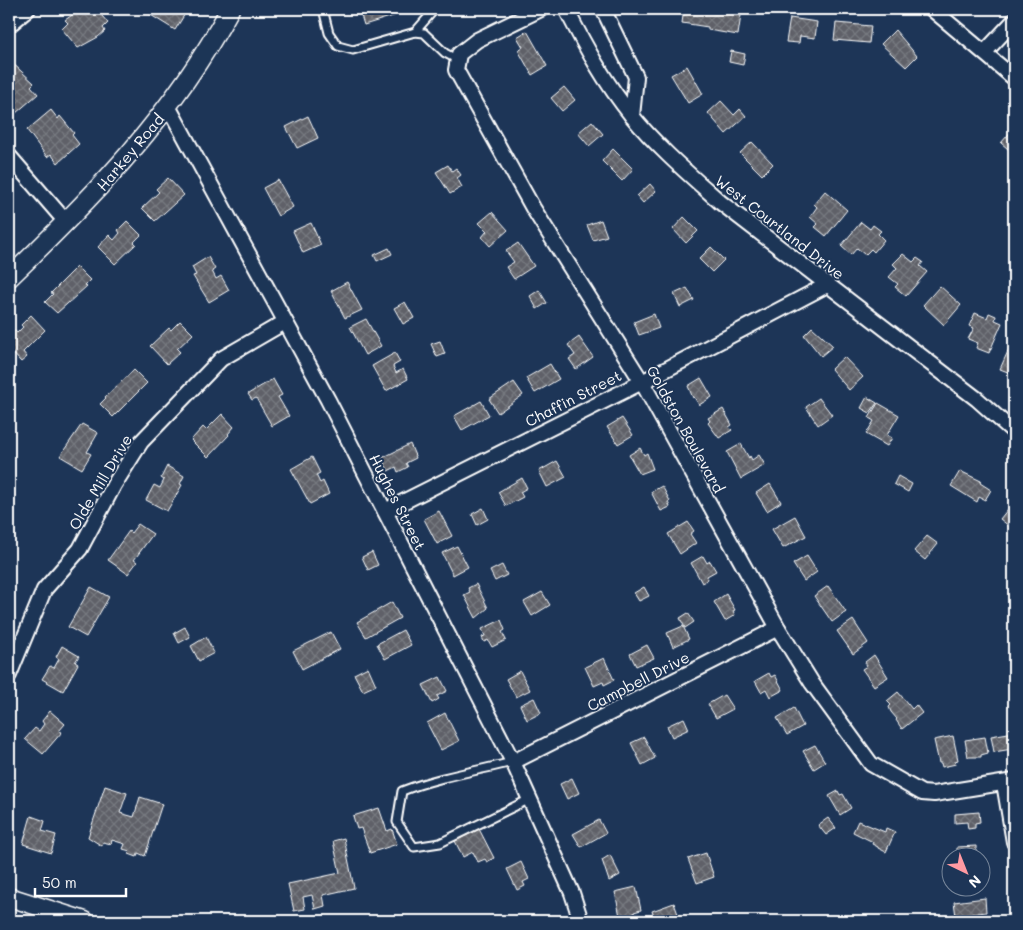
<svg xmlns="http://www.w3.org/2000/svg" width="1023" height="930" viewBox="0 0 1023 930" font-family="Mali,sans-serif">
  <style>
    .building { fill: url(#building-cross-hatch); stroke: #fff }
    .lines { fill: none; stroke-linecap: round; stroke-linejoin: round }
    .service-casing { stroke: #fff; stroke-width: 11 }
    .minor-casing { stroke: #fff; stroke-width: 18 }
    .tertiary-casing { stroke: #fff; stroke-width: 21 }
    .service { stroke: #1d3557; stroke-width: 7 }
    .minor { stroke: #1d3557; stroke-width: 14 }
    .tertiary { stroke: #1d3557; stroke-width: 18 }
    .labels { text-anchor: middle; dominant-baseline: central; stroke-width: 4; stroke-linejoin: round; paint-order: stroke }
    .street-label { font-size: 15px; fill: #fff; stroke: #1d3557 }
  </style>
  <defs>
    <pattern id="building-cross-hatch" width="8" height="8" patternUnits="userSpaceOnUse" patternTransform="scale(1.25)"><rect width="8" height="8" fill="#5e6168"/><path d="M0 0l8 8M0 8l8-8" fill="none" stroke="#76797f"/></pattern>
  </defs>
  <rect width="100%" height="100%" fill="#1d3557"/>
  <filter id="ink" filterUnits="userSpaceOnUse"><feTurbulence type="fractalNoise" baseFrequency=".02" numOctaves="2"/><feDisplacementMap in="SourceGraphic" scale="10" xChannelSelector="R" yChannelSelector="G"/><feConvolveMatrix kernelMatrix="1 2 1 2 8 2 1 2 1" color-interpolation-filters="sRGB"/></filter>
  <g filter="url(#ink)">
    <!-- building -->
    <g class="building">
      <polygon points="81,9 96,9 108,23 103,28 105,31 98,37 78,48 62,29 68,23 65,20"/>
      <polygon points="141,9 188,9 175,30"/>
      <polygon points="359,9 402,9 403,13 364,25"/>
      <polygon points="684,9 706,9 741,15 738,35 708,30 708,27 682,23"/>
      <polygon points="790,18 817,22 815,38 800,36 799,43 786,42"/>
      <polygon points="836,23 871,26 869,43 834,40"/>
      <polygon points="895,30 917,56 906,67 881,44"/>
      <polygon points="527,31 547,66 532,75 518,50 523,47 517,37"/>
      <polygon points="731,51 745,54 743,65 729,62"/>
      <polygon points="9,60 34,83 31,86 38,94 16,113 9,104"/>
      <polygon points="687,66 703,94 688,103 671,75"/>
      <polygon points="564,87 575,100 562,111 551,98"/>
      <polygon points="721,101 734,115 740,109 746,116 726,134 708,113"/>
      <polygon points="51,110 58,119 60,116 74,133 72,135 79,144 58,163 51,154 47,157 27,130"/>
      <polygon points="308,116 318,138 297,148 286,127"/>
      <polygon points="592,121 603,134 589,146 578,133"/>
      <polygon points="1014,128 1014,154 1001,143"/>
      <polygon points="752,142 773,164 762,175 740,153"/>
      <polygon points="613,149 633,169 622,181 602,161"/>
      <polygon points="448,165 452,171 456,168 461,175 457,178 462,187 450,194 436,172"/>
      <polygon points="168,178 184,195 155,221 142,208 159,192 156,189"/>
      <polygon points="278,180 293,207 278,216 263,188"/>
      <polygon points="650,184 656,191 643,203 637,196"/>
      <polygon points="825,191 847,210 826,236 815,227 818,224 810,217 817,207 814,204"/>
      <polygon points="492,212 508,230 490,246 482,237 487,231 479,223"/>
      <polygon points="684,217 698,231 686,243 673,229"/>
      <polygon points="601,220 607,236 593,240 587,225"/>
      <polygon points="127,221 141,235 134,242 136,244 115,264 98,247 109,235 114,240 120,233 118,230"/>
      <polygon points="861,222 870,229 873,225 881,231 878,234 884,240 874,252 871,249 865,255 857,248 851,255 841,246"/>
      <polygon points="311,223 321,245 303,253 293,231"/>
      <polygon points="518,243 534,266 514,279 506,267 514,262 506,251"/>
      <polygon points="711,247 724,260 712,272 699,259"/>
      <polygon points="389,248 392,254 377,261 374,255"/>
      <polygon points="903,254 913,262 917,258 923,262 920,266 927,272 906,296 895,287 898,284 889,277 897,268 893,264"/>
      <polygon points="208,257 215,269 212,271 216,279 221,276 229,290 209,302 193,276 196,275 192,267"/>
      <polygon points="77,267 90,280 85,285 87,286 57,313 45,302 53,294 51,293"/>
      <polygon points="347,282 362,310 345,318 331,291"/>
      <polygon points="940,286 961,305 944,325 923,305"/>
      <polygon points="687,288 694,300 680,307 674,294"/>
      <polygon points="539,290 547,303 537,309 530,296"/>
      <polygon points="405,302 414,318 403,324 394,308"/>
      <polygon points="975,313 987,318 989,313 996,316 995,320 1002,323 989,353 976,348 978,343 968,339 974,328 969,326"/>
      <polygon points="654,314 659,328 639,335 634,322"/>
      <polygon points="31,315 45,330 23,352 27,357 21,362 9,349 9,333 13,329 17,333 23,327 21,325"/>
      <polygon points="366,319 381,346 365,355 350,327"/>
      <polygon points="180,321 193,334 177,349 180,352 167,364 150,346 169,328 171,330"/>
      <polygon points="812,327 833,346 821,356 804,335"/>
      <polygon points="579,337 593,357 576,369 569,359 575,355 568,345"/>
      <polygon points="1013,340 1014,370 1013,374 1000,369"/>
      <polygon points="440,341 445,354 437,357 431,344"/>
      <polygon points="395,353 400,362 393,366 396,373 403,369 408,379 386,391 372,366"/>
      <polygon points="844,357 863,377 849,390 831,369"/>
      <polygon points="550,364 559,379 535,393 526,378"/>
      <polygon points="134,370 147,383 113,417 100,404 106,398 105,397"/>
      <polygon points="701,378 712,397 699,405 694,397 693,398 688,386"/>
      <polygon points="273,379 282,395 278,397 289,416 272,426 256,398 252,400 248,394"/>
      <polygon points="514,382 523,395 498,413 489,399"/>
      <polygon points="867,397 877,403 870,413 861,408"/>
      <polygon points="819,398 832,415 818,425 806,407"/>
      <polygon points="481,401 489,415 462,430 454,416"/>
      <polygon points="878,403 899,415 887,435 892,438 887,446 866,434 874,421 869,418"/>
      <polygon points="723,409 732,425 729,427 732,430 719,438 708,423 710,421 708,418"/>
      <polygon points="222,414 234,427 228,434 229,435 208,457 191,440 203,427 206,430"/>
      <polygon points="622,418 633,435 618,444 607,427"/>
      <polygon points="82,424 98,433 87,452 91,454 82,469 60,456"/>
      <polygon points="410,444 416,458 406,463 408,467 398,472 396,467 388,471 382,458"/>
      <polygon points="741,444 749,458 750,456 752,460 759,455 765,465 741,479 727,452"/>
      <polygon points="640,448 644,455 647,453 653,469 640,474 629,455"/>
      <polygon points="312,457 320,473 316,475 320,483 323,481 329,494 310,504 291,469"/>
      <polygon points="557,461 566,477 547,487 539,471"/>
      <polygon points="167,466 184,476 180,484 182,485 167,511 146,500 154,485 160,488 164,480 161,478"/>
      <polygon points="960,471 981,481 980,483 991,490 985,500 979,497 977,502 951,486"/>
      <polygon points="898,476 912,484 908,492 894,484"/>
      <polygon points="522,478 527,488 520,492 523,497 506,506 498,492"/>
      <polygon points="770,484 781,502 767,511 756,493"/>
      <polygon points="662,486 670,501 668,502 670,507 661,511 651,492"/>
      <polygon points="1012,504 1014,506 1014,530 1000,519"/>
      <polygon points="483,508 488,519 477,525 472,514"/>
      <polygon points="439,511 452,536 437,544 424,519"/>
      <polygon points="795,516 806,536 783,548 772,529"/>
      <polygon points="688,522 694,531 690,534 696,543 680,554 668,534"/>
      <polygon points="138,524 153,534 134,560 137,562 128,574 108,560 129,531 131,533"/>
      <polygon points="927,536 938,544 925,560 914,551"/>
      <polygon points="457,546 468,567 453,575 442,553"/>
      <polygon points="372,552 378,565 368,570 362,557"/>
      <polygon points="703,556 707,563 710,561 716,571 707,576 708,579 702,583 691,563"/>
      <polygon points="807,556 817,572 804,581 793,564"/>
      <polygon points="502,565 507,575 495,581 490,571"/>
      <polygon points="476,584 488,608 476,618 464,595 470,592 468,588"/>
      <polygon points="828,586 846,612 832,622 814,596"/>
      <polygon points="91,587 109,597 86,637 68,627"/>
      <polygon points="644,587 649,596 639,601 634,593"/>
      <polygon points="542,592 550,605 532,616 524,602"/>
      <polygon points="726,594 735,610 733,611 735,615 725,621 714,602"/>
      <polygon points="392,602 400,618 366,637 357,622"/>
      <polygon points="688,613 694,622 685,628 680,618"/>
      <polygon points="501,620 505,630 502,632 506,640 492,647 488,640 484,642 482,637 485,636 482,629"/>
      <polygon points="853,620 868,643 853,654 837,631"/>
      <polygon points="683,626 689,639 673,647 667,633"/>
      <polygon points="185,627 190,637 179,643 174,633"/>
      <polygon points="403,630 411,645 385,659 377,644"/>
      <polygon points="331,632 340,649 302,669 293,651"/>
      <polygon points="206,637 214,653 199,661 191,646"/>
      <polygon points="647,645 654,658 636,666 630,654"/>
      <polygon points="62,646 79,656 75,662 78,664 63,691 42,679 50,666 54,668 59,659 56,657"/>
      <polygon points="874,655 888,677 874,686 862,669 867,666 865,662"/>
      <polygon points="604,658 614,680 604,685 603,682 594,686 585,667"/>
      <polygon points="368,667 376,685 363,691 354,674"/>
      <polygon points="520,671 530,690 516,697 506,679"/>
      <polygon points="769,673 771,677 775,675 783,690 770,697 766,689 761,692 755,681"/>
      <polygon points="440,677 447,691 437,696 439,699 432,703 423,685"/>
      <polygon points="898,692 912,709 916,705 922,713 902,729 896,720 897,719 891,712 889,707 891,705 887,701"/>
      <polygon points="724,695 733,709 716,718 708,704"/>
      <polygon points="534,698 541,713 527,720 520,705"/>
      <polygon points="794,708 803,726 787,735 777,718"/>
      <polygon points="50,711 65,724 59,731 62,732 43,754 25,739 35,728 39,731 44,724 42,721"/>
      <polygon points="445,713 459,741 441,750 427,723"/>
      <polygon points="684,718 689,729 672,737 667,726"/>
      <polygon points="1014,732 1014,751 1012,749 994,752 991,736"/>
      <polygon points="953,736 958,760 955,761 956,764 942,767 941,763 939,763 934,740"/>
      <polygon points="644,737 655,758 642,765 631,743"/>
      <polygon points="985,737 988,753 981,755 981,757 968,757 965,740"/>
      <polygon points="815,745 825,762 814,769 803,751"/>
      <polygon points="572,778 579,793 567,799 560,784"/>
      <polygon points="105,786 127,793 120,813 134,817 140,797 162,804 145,856 138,853 137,857 129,854 130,851 123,849 125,844 112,840 111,844 103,842 102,846 88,837"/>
      <polygon points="838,791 840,795 843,794 851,808 840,815 829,796"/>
      <polygon points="379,808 387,831 392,829 397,844 370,853 361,828 357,829 353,816"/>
      <polygon points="979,812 980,822 975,823 975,828 968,829 967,822 955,823 955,814"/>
      <polygon points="31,816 45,821 42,831 56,835 51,853 23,844"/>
      <polygon points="828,818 836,828 826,835 818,825"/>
      <polygon points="599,820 606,833 581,847 573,834"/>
      <polygon points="858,821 885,832 886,828 895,832 886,852 878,848 878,847 872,844 873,842 853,832"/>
      <polygon points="479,829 494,858 487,862 485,859 478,862 473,852 463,857 455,841"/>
      <polygon points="344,838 354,888 323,895 325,906 315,909 312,895 303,897 305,909 294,911 288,884 340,873 333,841"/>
      <polygon points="976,846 976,858 957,857 957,847"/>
      <polygon points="706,853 714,877 697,883 688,859"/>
      <polygon points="610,855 620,875 609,881 602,860"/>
      <polygon points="521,862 529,879 523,882 525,886 517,890 507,869"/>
      <rect x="948" y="874" width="2" height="12"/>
      <polygon points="636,887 641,910 634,912 636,918 621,921 615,892"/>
      <polygon points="985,898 986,912 956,916 954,902"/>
      <polygon points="674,903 679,917 668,921 655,921 652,911"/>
    </g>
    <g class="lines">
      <defs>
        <g id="service">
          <polyline points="323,9 329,33 338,46 353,50 415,32 424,33 445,53 458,60"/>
          <polyline points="415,32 435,9"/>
          <path d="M513,762C476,771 438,777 402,791L397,822L414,847L440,843L530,799"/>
        </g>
        <g id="minor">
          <polyline points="541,9 477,40 459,54 456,70 533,208 642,382 778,628 812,683 871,764 922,793 934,794 1014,781"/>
          <path d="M566,9C585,46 605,83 632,116C658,148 690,175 720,202L977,399L1014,432"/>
          <polyline points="603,9 636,77 632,116"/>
          <polyline points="932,9 1014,78"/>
          <polyline points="9,25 28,9"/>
          <polyline points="985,52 1014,21"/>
          <polyline points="168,106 328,400 513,762 572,893 581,921"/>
          <polyline points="9,156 66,222"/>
          <polyline points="385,511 642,382 827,285"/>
          <polyline points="9,675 44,590 80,549 114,485 141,442 221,359 285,322"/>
          <polyline points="513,762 778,628"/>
          <polyline points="1004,783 1014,842"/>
        </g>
        <g id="tertiary">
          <path d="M9,278C95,195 173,115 230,9"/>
          <polyline points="9,897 85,921"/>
        </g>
      </defs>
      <!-- service casing -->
      <use href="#service" class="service-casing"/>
      <!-- minor casing -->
      <use href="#minor" class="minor-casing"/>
      <!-- tertiary casing -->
      <use href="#tertiary" class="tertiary-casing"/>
      <!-- service -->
      <use href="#service" class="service"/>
      <!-- minor -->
      <use href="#minor" class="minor"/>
      <!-- tertiary -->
      <use href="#tertiary" class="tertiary"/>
    </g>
  </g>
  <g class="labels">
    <!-- street labels -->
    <g class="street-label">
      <text transform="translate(130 152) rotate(-50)">Harkey Road</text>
      <text transform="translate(780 227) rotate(38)">West Courtland Drive</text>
      <text transform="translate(573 398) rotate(-27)">Chaffin Street</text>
      <text transform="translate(686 429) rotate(61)">Goldston Boulevard</text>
      <text transform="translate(100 482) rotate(-59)">Olde Mill Drive</text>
      <text transform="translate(398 502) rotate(63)">Hughes Street</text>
      <text transform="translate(638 681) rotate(-27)">Campbell Drive</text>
    </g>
  </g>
  <!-- margin -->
  <rect width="1023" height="930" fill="none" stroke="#1d3557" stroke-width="30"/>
  <rect x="15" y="15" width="993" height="900" fill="none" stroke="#fff" stroke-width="2" filter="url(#ink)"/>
  <!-- north arrow -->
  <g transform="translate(966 872) rotate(137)"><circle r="24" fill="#1d3557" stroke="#77869a"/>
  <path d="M0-4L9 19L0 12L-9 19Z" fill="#ff9aa2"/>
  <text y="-8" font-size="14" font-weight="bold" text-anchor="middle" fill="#ffffff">N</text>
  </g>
  <!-- scale -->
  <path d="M35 888v8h91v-8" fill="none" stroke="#ffffff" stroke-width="2.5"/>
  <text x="42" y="888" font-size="15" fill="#ffffff" stroke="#1d3557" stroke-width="4" paint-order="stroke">50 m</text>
</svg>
